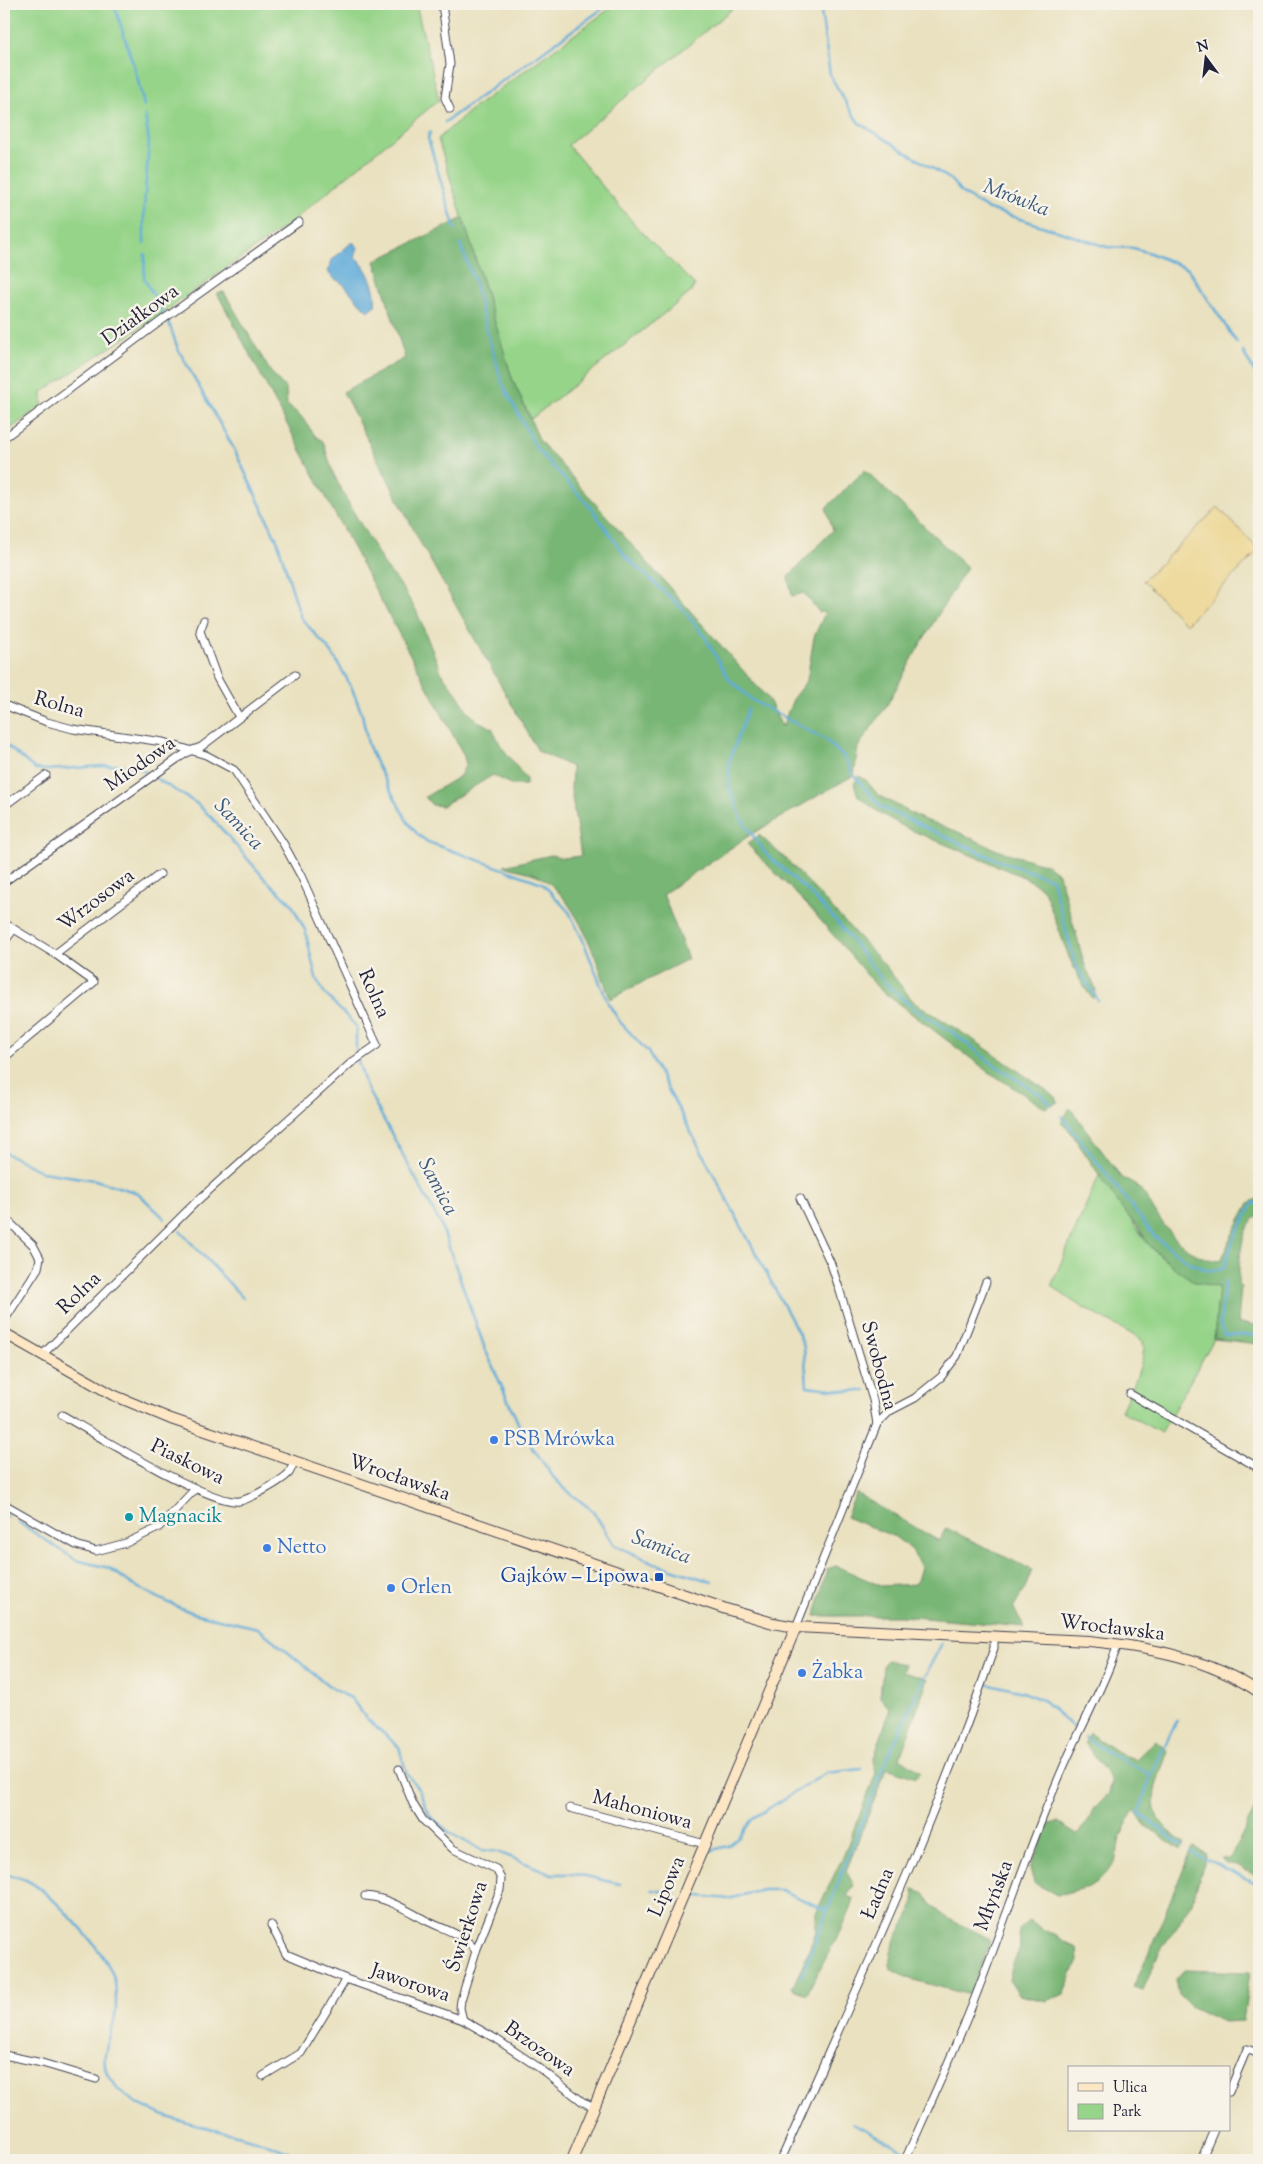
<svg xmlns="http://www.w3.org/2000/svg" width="1263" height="2164" viewBox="0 0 1263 2164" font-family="'Sorts Mill Goudy',serif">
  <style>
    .green { fill: #96d489; stroke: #5c7b62 }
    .forest { fill: #78b675; stroke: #4d6c58 }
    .sand { fill: #eeda9e; stroke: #887e6c }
    .water { fill: #60acd9; stroke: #41678a }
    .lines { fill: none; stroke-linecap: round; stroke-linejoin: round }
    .stream { stroke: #60acd9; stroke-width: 2.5 }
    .street-casing { stroke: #403f4f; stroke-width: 9 }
    .secondary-casing { stroke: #403f4f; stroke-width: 12 }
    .street { stroke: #fff; stroke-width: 7 }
    .secondary { stroke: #fce6c4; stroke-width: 10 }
    .shop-dot { fill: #3f7fe0; stroke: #f7f3e8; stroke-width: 2 }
    .culture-dot { fill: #0f9aa8; stroke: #f7f3e8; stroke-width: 2 }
    .transit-dot { fill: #1a4fb4; stroke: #f7f3e8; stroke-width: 2 }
    .labels { text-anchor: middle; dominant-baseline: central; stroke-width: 5; stroke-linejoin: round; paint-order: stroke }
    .street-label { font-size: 20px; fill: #22223b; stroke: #f7f3e8 }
    .shop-label { font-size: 20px; fill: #366cbe; stroke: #f7f3e8; text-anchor: start }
    .culture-label { font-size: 20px; fill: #0d838f; stroke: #f7f3e8; text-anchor: start }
    .transit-label { font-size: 20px; fill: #164399; stroke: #f7f3e8; text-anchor: end }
    .water-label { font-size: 21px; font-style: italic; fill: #3b597a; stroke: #f7f3e8 }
  </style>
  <rect width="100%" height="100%" fill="#f7f3e8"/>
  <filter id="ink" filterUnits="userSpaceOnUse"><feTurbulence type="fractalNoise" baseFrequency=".02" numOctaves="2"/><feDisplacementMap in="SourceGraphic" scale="10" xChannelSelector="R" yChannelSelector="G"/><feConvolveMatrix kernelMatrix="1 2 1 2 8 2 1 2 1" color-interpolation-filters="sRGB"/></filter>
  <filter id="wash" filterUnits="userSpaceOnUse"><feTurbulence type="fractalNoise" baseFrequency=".0096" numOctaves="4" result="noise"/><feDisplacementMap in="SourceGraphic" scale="20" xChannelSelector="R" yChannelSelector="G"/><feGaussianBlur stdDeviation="1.12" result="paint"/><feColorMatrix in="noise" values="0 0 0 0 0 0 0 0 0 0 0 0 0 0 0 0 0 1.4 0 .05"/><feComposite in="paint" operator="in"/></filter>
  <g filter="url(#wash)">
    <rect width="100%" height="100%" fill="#e9e1bf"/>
    <!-- green -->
    <g class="green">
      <polygon points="4,4 416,4 439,100 289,224 160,315 42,392 42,405 4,434"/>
      <polygon points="616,4 738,4 568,145 636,226 695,285 690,293 531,419 513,381 438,139 468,112"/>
      <path d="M1099,1175L1148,1244L1162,1258L1195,1282L1219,1287L1214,1339L1161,1433L1121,1411C1128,1396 1150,1354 1142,1340L1074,1302L1051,1286Z"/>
    </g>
    <!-- forest -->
    <g class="forest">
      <path d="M463,218L513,381L540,441L769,700L782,727L794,697L807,680L814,637L825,613L819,612L804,593L792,596L788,577L833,530L826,508L865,470L967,567L917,650L887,705L858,747L854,775L750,835L663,894L688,959L610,999C597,960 579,904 544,879C535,872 516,870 504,866L551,855L563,858L581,856L571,790L572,767L538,751L421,544L343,392L405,358L375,261Z"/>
      <polygon points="224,292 270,371 286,389 287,405 300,415 316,437 323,441 333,473 349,504 385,566 397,580 416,610 442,674 458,695 468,712 478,721 492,728 501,746 526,779 526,785 512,785 493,775 442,806 432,805 425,797 460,776 466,764 463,754 217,293"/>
      <polygon points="859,776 866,780 878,795 922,819 956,831 997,850 1047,865 1059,874 1085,966 1096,989 1093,999 1083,986 1069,957 1044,890 1026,878 906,828 877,811 858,796 854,784"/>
      <polygon points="759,835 787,860 883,963 913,1001 978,1043 1056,1097 1058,1102 1045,1108 989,1072 879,989 811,909 747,844"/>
      <path d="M1070,1108L1122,1178C1144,1184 1149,1205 1162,1222C1176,1242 1196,1260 1221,1261L1232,1235L1249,1203L1259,1198V1216C1239,1224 1240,1265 1238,1284L1241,1287L1238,1323L1259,1325V1344L1214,1339L1219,1287L1195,1282L1177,1270L1148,1244L1138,1227L1122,1209L1070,1131L1061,1123Z"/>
      <polygon points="856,1493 939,1541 946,1528 1032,1570 1026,1586 1013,1608 1025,1627 902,1616 815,1616 827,1569 836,1566 881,1586 916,1584 921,1567 911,1549 895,1537 846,1517"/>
      <polygon points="887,1661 905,1664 902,1672 928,1679 900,1758 921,1772 916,1778 887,1768 846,1871 854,1885 847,1896 854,1899 848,1916 807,1994 792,1988 804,1963 816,1931 816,1913 844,1854 876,1773 873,1761 890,1709 880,1697 883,1666"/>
      <path d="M1089,1733L1122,1755L1136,1759L1156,1740L1168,1751C1159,1778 1143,1805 1166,1829C1172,1835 1179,1839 1185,1844L1181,1850L1145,1825L1135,1810L1131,1815L1120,1838L1115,1863L1093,1886L1057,1895L1034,1883L1030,1868L1050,1824L1058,1822L1077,1834L1088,1822L1093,1809L1109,1793L1112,1781L1085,1743Z"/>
      <polygon points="1259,1801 1259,1832 1257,1838 1259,1841 1259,1877 1235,1865 1226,1863 1220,1858 1230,1858"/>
      <path d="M1193,1847L1207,1854L1191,1905L1160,1951L1143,1990L1133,1987C1155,1941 1172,1893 1193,1847Z"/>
      <path d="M913,1889L923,1892C943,1924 960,1921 989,1939L990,1943L970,1995L910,1979L891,1969C884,1945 911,1922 914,1901C915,1898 913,1893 913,1889Z"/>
      <polygon points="1028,1921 1077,1948 1078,1961 1063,1994 1047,2001 1019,1995 1009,1980 1012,1966 1020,1948 1019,1930"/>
      <polygon points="1184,1970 1250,1972 1243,2021 1223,2022 1190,2006 1179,1995 1176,1979"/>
    </g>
    <!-- sand -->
    <polygon class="sand" points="1218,507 1259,550 1186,624 1143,581"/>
    <!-- water -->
    <path class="water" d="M351,243H354L358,247L355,257C367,266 378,291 375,306L368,311C358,303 352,293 343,284C337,279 332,280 328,271L332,260Z"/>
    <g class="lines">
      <!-- stream -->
      <g class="stream">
        <polyline points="114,4 137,76 144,106"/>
        <polyline points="820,4 830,75 849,108 859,123 950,179 962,193 986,208 1107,247 1133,248 1150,253 1188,269 1237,343"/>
        <polyline points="445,122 609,4"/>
        <polyline points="430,132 428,138 455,229"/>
        <polyline points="144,243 144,206 149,142 145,115"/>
        <polyline points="460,244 475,283 486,328 503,385 537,449 592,509 627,558 681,607 705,637 728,678 752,700 826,740 845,758 853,774 881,807 992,858 1052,879 1076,966 1098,1000"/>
        <polyline points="145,254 144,278 170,326 178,349 234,449 277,540 301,618 332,653 351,686 362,714 368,744 377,765 407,821 418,835 428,842 542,883 569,912 582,938 608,1003 620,1022 648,1052 798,1332 804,1347 807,1386 847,1391 866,1390"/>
        <polyline points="1243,352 1259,379"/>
        <polyline points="748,709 729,762 729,787 742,820 766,854 809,892 838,923 883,981 913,1008 955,1034 990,1062 1041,1095 1051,1104"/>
        <polyline points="4,743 35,769 47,770 117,765 135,766 147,773"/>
        <polyline points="157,779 196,803 212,818 265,879 291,903 305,930 316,978 325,994 356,1026 356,1054 366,1087 441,1225 485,1349 523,1434 554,1478 564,1488 593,1511 614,1545 659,1565 712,1582"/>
        <polyline points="1062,1116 1155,1237 1190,1263 1206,1270 1220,1270 1224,1267 1234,1238 1253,1203 1259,1204"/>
        <polyline points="6,1153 42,1172 95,1180 138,1193 165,1219"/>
        <polyline points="180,1231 243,1298"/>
        <polyline points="1225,1281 1220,1324 1224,1335 1259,1335"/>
        <polyline points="4,1515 7,1516"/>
        <polyline points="18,1522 76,1560 109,1568 133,1585 169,1603 193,1613 258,1628 334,1690 351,1698 366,1718 399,1747 407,1774 419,1790 430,1816 450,1833 481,1850 498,1852 552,1874 576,1874 620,1884"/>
        <polyline points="986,1683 1023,1692 1044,1701 1074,1728"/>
        <polyline points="1177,1720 1151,1775 1139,1813 1182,1846"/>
        <polyline points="1085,1737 1107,1752 1151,1775"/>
        <polyline points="709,1851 728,1846 739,1837 753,1818 826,1773 862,1769"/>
        <polyline points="1191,1852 1259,1885"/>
        <path d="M4,1874C11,1876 19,1877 26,1880C50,1891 106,1952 114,1978C116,1985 116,1996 116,2004C117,2033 92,2058 113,2083C145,2121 211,2127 256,2140C274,2146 292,2154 309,2160"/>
        <polyline points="652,1890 675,1893"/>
        <polyline points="689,1895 728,1899 763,1890 781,1890 826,1910"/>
        <path d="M801,1977C847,1865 885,1750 942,1643"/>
        <polyline points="853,2123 905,2151"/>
        <polyline points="912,2155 920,2160"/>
        <polyline points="1027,2160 1037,2160"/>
      </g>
    </g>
  </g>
  <g filter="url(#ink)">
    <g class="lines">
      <defs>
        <g id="street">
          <polyline points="442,4 450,64 445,98 450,109"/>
          <polyline points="4,438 161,321 299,222"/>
          <polyline points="204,620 200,631 217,678 239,717"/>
          <polyline points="4,705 47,722 73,729 163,742 206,755 234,770 283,843 301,876 377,1045 351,1063 195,1203 43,1354"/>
          <polyline points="4,806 46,775"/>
          <polyline points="4,882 177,759 190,751 201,747 295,675"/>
          <polyline points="4,923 55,954 94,982 4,1058"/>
          <polyline points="4,942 14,929"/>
          <polyline points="55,954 160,874"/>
          <polyline points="4,1217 33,1245 40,1258 38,1268 4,1321"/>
          <polyline points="1130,1394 1259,1468"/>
          <path d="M62,1415C93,1433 210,1505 239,1501C249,1500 283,1480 289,1473C291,1470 292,1466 294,1463"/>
          <polyline points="877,1424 890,1411 915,1398 941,1377 957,1356 986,1282"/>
          <polyline points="4,1504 76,1545 96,1551 126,1543 158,1528 195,1489"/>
          <polyline points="796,1627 877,1424 873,1400 839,1288 831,1264 800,1198"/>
          <polyline points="399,1769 413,1804 423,1820 453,1849 496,1869 501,1879 500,1890 476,1951 461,2000 460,2008 463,2020"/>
          <polyline points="570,1808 705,1844"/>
          <path d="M365,1896C389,1898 406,1910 427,1921C445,1930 464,1934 476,1951"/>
          <polyline points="271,1925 286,1954 346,1979 463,2020 496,2039 538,2067 583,2102 595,2107"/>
          <polyline points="4,2055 42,2063 96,2079"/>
          <polyline points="263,2076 301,2053 346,1979"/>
          <polyline points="1229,2092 1247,2049 1259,2054"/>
          <path d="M781,2160C855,1991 935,1823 994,1648V1637"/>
          <path d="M905,2160C930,2104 956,2048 978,1990C1005,1921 1028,1850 1057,1782C1076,1735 1102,1692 1118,1644"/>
          <polyline points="1201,2160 1214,2130"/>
        </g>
        <g id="secondary">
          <path d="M4,1333L113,1395L171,1419L726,1609L773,1623L796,1627L1089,1641C1149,1647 1208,1658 1259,1692"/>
          <polyline points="572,2160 796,1627"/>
        </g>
      </defs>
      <!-- street casing -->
      <use href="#street" class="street-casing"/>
      <!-- secondary casing -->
      <use href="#secondary" class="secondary-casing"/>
      <!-- street -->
      <use href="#street" class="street"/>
      <!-- secondary -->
      <use href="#secondary" class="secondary"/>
    </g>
  </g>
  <!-- markers -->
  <g class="shop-dot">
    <circle cx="494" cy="1440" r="5"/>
    <circle cx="267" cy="1548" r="5"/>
    <circle cx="391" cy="1588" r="5"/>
    <circle cx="802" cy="1673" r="5"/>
  </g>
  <circle class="culture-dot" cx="129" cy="1517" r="5"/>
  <rect class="transit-dot" x="654" y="1572" width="10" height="10" rx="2.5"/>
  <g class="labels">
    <!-- street labels -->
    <g class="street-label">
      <text transform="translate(141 316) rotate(-36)">Działkowa</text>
      <text transform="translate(59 706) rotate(16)">Rolna</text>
      <text transform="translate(141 765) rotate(-35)">Miodowa</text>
      <text transform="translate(97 901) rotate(-37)">Wrzosowa</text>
      <text transform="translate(373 994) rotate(66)">Rolna</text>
      <text transform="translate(80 1294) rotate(-44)">Rolna</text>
      <text transform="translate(878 1366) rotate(75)">Swobodna</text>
      <text transform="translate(187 1463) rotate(26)">Piaskowa</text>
      <text transform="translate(399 1479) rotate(19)">Wrocławska</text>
      <text transform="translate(1112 1629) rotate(7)">Wrocławska</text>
      <text transform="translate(642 1811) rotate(15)">Mahoniowa</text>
      <text transform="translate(668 1887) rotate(-67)">Lipowa</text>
      <text transform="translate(879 1894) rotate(-67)">Ładna</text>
      <text transform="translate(995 1896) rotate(-69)">Młyńska</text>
      <text transform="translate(468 1927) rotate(-72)">Świerkowa</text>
      <text transform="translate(410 1984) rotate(19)">Jaworowa</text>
      <text transform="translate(539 2050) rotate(35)">Brzozowa</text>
    </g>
    <!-- shop labels -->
    <g class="shop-label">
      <text x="504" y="1440">PSB Mrówka</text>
      <text x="277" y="1548">Netto</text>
      <text x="401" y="1588">Orlen</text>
      <text x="812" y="1673">Żabka</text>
    </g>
    <!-- culture labels -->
    <g class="culture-label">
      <text x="139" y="1517">Magnacik</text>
    </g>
    <!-- transit labels -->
    <g class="transit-label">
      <text x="649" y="1577">Gajków – Lipowa</text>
    </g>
    <!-- water labels -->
    <g class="water-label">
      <text transform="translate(1016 199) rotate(21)">Mrówka</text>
      <text transform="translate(238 825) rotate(47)">Samica</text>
      <text transform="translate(437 1187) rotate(62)">Samica</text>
      <text transform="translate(661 1548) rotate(21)">Samica</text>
    </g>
  </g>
  <!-- margin -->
  <rect width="1263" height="2164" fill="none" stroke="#f7f3e8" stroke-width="20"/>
  <!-- legend -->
  <rect x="1068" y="2066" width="162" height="65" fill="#f7f3e8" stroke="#a29fa3"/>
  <rect x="1078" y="2083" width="25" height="8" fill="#fce6c4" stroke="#a29fa3"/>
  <text x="1113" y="2092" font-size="15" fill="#22223b">Ulica</text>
  <rect x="1078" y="2104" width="25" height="15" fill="#96d489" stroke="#a29fa3"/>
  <text x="1113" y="2116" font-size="15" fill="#22223b">Park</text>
  <!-- north arrow -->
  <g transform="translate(1206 58) rotate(345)" stroke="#f7f3e8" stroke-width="4" paint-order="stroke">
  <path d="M0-4L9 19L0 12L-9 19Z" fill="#22223b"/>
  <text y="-8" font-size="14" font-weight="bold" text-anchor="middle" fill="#22223b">N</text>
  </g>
</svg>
